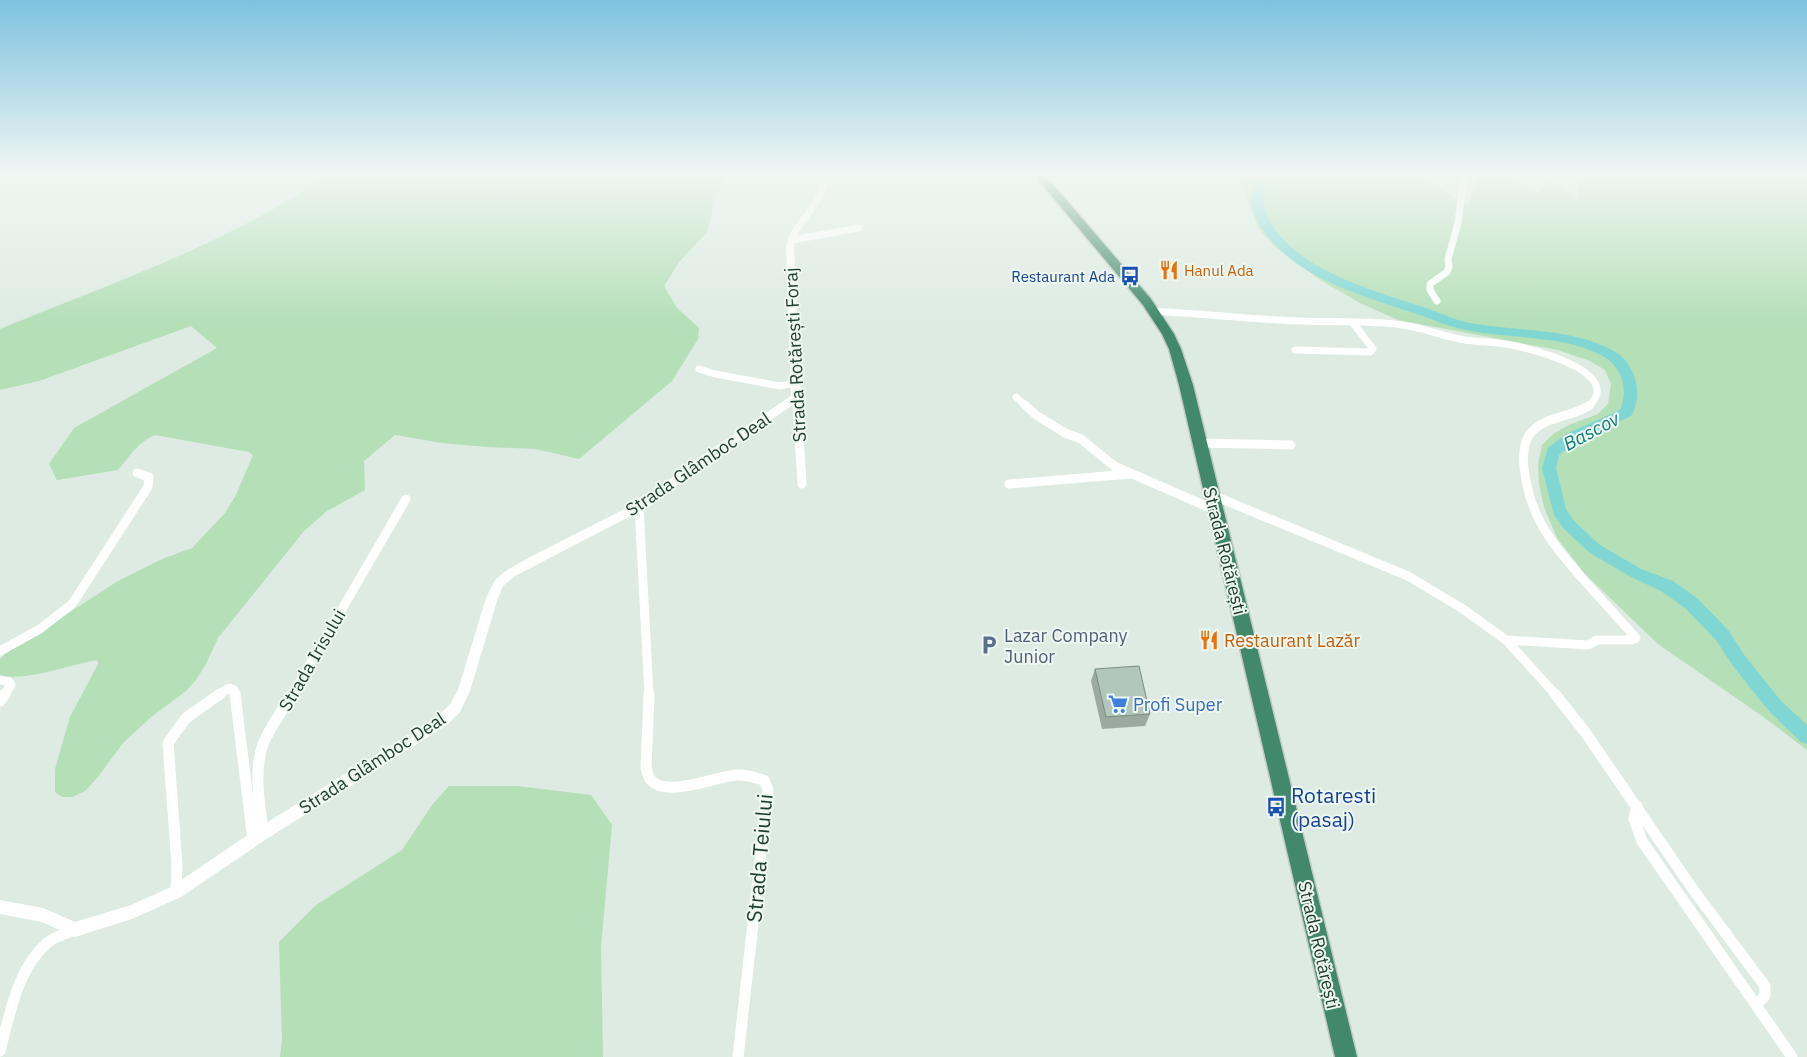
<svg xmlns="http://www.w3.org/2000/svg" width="1807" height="1057" viewBox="0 0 1807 1057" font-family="'IBM Plex Sans',sans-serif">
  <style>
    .green { fill: #b4dfb7 }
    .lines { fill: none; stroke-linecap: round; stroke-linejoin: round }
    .river { fill: #7fd6d3; fill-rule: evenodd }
    .trunk-casing { stroke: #c0c8c4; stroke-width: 3 }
    .minor-far2 { stroke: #fff; stroke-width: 7 }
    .minor-far1 { stroke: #fff; stroke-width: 9 }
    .minor { stroke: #fff; stroke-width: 11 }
    .tertiary { fill: #fff; fill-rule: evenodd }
    .trunk { fill: #42886a; fill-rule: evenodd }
    .wall { fill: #9aaaa1 }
    .building { fill: #b3c6bb; stroke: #7d8b83 }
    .labels { text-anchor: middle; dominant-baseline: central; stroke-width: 4; stroke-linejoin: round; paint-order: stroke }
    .far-food-label { font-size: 15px; fill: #c56008; stroke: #eef7f1; text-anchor: start }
    .far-transit-label { font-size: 15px; fill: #164399; stroke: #eef7f1; text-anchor: end }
    .street-label { font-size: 18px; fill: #1e3c2e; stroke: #eef7f1 }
    .service-label { font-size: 18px; fill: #4e5e75; stroke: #eef7f1; text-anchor: start }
    .food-label { font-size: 18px; fill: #c56008; stroke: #eef7f1; text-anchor: start }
    .shop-label { font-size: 18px; fill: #366cbe; stroke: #eef7f1; text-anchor: start }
    .water-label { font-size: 19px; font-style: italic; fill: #137c7a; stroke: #eef7f1 }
    .near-transit-label { font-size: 21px; fill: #164399; stroke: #eef7f1; text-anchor: start }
    .near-street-label { font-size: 21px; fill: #1e3c2e; stroke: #eef7f1 }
  </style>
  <rect width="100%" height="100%" fill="#ddebe2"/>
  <!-- green -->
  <g class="green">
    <path d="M328,175H727L716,196L707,232L680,261L664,286L677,308L699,328L698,339L672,381L579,459L536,449L487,447L442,443L395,435L364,461L365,490L327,511L304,531L218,638L205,666L195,681L186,691L150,718L123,743L98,777L85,791L72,797H62L55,792V769L70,717L98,664L97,660C65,666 33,680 0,676V659L5,654L118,581L162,559L192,548L225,513L236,495L253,455L249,452L155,435C139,441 129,457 118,470L57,480L49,464L74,428L217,348L191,326L39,381L0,390V329C112,283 227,244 328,175Z"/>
    <polygon points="1235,175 1418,175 1468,206 1478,175 1504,175 1535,193 1551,182 1577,198 1578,175 1617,175 1631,180 1632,175 1807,175 1807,750 1762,716 1658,644 1585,574 1557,538 1544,507 1539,484 1538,464 1542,445 1553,434 1569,425 1598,414 1608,404 1611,384 1605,370 1590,361 1558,350 1398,320 1360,303 1320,280 1275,247 1258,228 1243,187"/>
    <polygon points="449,786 517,786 591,795 612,825 601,947 603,1057 280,1057 282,1040 279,942 316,905 402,850 432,805"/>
  </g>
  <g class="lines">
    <!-- river -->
    <path class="river" d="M1254,175H1264C1265,188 1261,201 1266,213C1289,268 1371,290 1423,307C1439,312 1454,320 1470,323C1516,332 1567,327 1610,349C1635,361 1645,393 1631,416L1576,442L1559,455L1556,468L1566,509L1574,521L1600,545L1641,569L1673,581L1697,598L1728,630L1745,656L1781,701L1807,725V744L1801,742L1769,711L1733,666L1716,640L1685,608L1661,591L1631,577L1590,553L1564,529L1554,515L1542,468L1548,448L1566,434L1620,410C1629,389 1622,366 1601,355C1562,335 1513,339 1471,331C1451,328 1433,319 1414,313C1357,294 1280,274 1254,213C1250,201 1254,188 1254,175Z"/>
    <defs>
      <polygon id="trunk" points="1034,175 1045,175 1151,299 1174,334 1181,349 1193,385 1357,1057 1335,1057 1179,385 1169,349 1162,334 1143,305"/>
    </defs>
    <!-- trunk casing -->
    <use href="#trunk" class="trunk-casing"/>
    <!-- minor-far2 -->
    <g class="minor-far2">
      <polyline points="792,240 859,228"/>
      <polyline points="1437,301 1430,290 1430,284 1447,272 1449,267 1448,259 1458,223 1464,175"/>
      <path d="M1153,311C1202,314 1251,319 1300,321C1332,322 1364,321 1395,324C1419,326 1441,336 1465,340C1479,342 1493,342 1506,344C1527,348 1626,371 1589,406"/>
      <polyline points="1295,350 1370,352 1373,349 1353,323"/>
      <polyline points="699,369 715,374 780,386 795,383"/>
      <polyline points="796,397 797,406"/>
      <polyline points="1016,397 1026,406"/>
    </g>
    <!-- minor-far1 -->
    <g class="minor-far1">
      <polyline points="797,405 802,484"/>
      <polyline points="1025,405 1036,415 1065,433 1081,439 1114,466 1215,510"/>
      <polyline points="1199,443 1291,445"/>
      <polyline points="1009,484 1130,474"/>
      <path d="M1212,495L1408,576L1463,609L1506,640L1588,645L1597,640H1631L1636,638C1618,618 1600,598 1582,578C1551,542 1530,518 1524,468C1523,458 1523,445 1529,435C1544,415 1572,418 1590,405"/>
      <polyline points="639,507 649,695"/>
      <polyline points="1506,640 1556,695"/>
      <polyline points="0,651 40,629 72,604 148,487 149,477 137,473"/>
      <polyline points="0,680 9,682 11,685 4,695"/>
      <polyline points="218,695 229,688 234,690 235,695"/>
      <polyline points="292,695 406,499"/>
    </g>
    <!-- minor -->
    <g class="minor">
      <polyline points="235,694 253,840"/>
      <path d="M649,694L646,768C647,771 648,776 650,779C665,799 716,776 737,775C746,774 755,778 764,780L768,790L738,1057"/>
      <polyline points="1555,694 1585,732 1692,888 1765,986 1765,996 1757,1004"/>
      <polyline points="0,701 5,694"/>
      <polyline points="1637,806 1634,819 1642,841 1792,1057"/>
      <path d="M263,833C260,804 253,773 263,744C270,727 283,710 292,694"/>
      <polyline points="176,892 177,865 168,743 186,718 220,694"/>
      <path d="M0,1051C10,1014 17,969 47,943C55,936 66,934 75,930"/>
    </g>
    <!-- tertiary -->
    <polygon class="tertiary" points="824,175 832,175 823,198 798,233 794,245 801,397 800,400 696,471 650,506 515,576 503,586 498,598 470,691 460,712 447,725 268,838 181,897 132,919 75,937 42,922 0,914 0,900 43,908 75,922 131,905 171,887 258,828 437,717 450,704 458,690 486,598 495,580 507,570 530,557 642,500 688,465 791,396 786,245 790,233 815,198"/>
    <!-- trunk -->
    <use href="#trunk" class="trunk"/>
  </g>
  <!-- wall -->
  <polygon class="wall" points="1095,669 1150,714 1145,726 1102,729 1091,681"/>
  <!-- building -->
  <polygon class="building" points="1139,666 1150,714 1106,717 1095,669"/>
  <!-- sky -->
  <linearGradient id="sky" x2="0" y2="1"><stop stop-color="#7ec2e0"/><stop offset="0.54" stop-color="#f0f6f2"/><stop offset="1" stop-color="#f0f6f2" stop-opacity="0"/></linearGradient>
  <rect width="1807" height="323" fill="url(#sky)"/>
  <!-- icons -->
  <defs>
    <symbol id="restaurant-bare" viewBox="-9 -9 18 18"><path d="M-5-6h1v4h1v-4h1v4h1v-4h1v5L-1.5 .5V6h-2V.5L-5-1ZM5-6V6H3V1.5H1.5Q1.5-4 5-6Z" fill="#e8710a" stroke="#eef7f1" stroke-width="2.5" paint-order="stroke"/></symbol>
    <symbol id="bus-bare" viewBox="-9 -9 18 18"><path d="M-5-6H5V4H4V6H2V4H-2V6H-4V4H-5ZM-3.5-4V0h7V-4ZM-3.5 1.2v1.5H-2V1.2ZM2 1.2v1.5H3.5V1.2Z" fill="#1a4fb4" stroke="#eef7f1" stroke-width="2.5" paint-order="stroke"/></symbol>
    <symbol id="parking-bare" viewBox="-9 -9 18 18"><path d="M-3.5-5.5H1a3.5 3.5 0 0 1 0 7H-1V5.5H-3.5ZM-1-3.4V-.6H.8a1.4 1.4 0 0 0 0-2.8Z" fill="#5c6f8a" stroke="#eef7f1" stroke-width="2.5" paint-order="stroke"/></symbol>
    <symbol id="supermarket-bare" viewBox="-9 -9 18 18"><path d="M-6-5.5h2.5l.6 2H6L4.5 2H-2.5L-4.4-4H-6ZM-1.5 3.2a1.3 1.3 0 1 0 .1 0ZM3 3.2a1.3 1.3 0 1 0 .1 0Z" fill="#3f7fe0" stroke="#eef7f1" stroke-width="2.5" paint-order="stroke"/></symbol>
  </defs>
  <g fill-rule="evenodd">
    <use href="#restaurant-bare" x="1155" y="256" width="28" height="28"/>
    <use href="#bus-bare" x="1116" y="262" width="28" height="28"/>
    <use href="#restaurant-bare" x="1195" y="626" width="28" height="28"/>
    <use href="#parking-bare" x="975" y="631" width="28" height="28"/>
    <use href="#supermarket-bare" x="1104" y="690" width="28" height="28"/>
    <use href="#bus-bare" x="1262" y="793" width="28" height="28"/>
  </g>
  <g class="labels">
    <!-- far-food labels -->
    <g class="far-food-label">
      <text x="1184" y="270">Hanul Ada</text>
    </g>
    <!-- far-transit labels -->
    <g class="far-transit-label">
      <text x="1115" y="276">Restaurant Ada</text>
    </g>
    <!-- street labels -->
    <g class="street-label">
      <text transform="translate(795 355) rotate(-93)">Strada Rotărești Foraj</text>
      <text transform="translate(698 464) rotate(-34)">Strada Glâmboc Deal</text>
      <text transform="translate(1225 551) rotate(76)">Strada Rotărești</text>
      <text transform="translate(312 660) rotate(-60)">Strada Irisului</text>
      <text transform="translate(372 763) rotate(-33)">Strada Glâmboc Deal</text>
      <text transform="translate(1319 945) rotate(77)">Strada Rotărești</text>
    </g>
    <!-- service labels -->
    <g class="service-label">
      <text x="1004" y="635">Lazar Company<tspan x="1004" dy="21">Junior</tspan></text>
    </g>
    <!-- food labels -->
    <g class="food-label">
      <text x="1224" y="640">Restaurant Lazăr</text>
    </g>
    <!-- shop labels -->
    <g class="shop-label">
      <text x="1133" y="704">Profi Super</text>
    </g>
    <!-- water labels -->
    <g class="water-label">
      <text transform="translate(1591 431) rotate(-28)">Bascov</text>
    </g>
    <!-- near-transit labels -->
    <g class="near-transit-label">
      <text x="1291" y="795">Rotaresti<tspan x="1291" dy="24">(pasaj)</tspan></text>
    </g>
    <!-- near-street labels -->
    <g class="near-street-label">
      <text transform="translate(759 858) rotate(-85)">Strada Teiului</text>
    </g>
  </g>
</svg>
